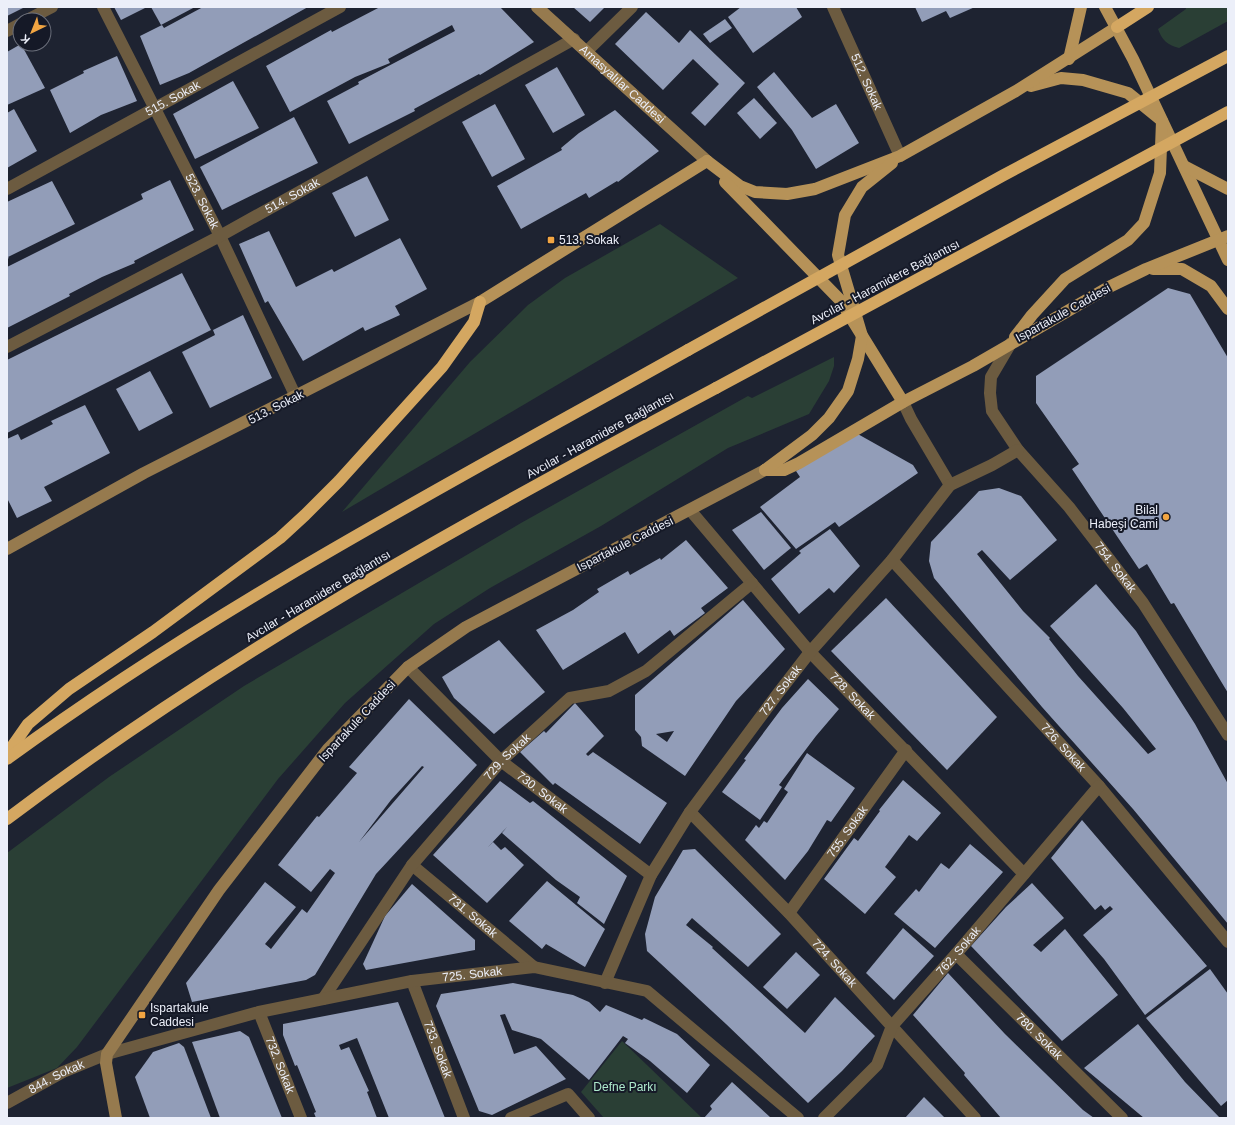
<svg xmlns="http://www.w3.org/2000/svg" width="1235" height="1125" viewBox="0 0 1235 1125" font-family="Helvetica,sans-serif">
  <style>
    .green { fill: #2a3f35 }
    .building { fill: #929db8; fill-rule: evenodd }
    .lines { fill: none; stroke-linecap: round; stroke-linejoin: round }
    .street { stroke: #6c5b40; stroke-width: 12 }
    .secondary { stroke: #967a4e; stroke-width: 12 }
    .primary { stroke: #b69258; stroke-width: 12 }
    .highway { stroke: #d4a761; stroke-width: 12 }
    .highway-bridge { stroke: #d4a761; stroke-width: 12 }
    .poi-dot { fill: #f2a542; stroke: #151927; stroke-width: 1.5 }
    .labels { text-anchor: middle; dominant-baseline: central; stroke-width: 4; stroke-linejoin: round; paint-order: stroke }
    .street-label { font-size: 12px; fill: #eceff9; stroke: #151927 }
    .poi-label { font-size: 12px; fill: #eceff9; stroke: #151927; text-anchor: start }
    .park-label { font-size: 12px; fill: #ade9cc; stroke: #151927 }
  </style>
  <rect width="100%" height="100%" fill="#1e2331"/>
  <!-- green -->
  <g class="green">
    <path d="M1186,7H1228V21L1179,48C1167,45 1162,40 1158,29L1186,9Z"/>
    <polygon points="660,224 738,278 342,512 470,362 528,305 565,278"/>
    <polygon points="834,357 834,366 829,381 809,414 728,448 601,526 490,588 434,624 345,703 278,779 77,1047 57,1068 7,1088 7,853 109,777 244,686 521,523 748,396 752,398"/>
    <polygon points="622,1041 702,1118 604,1118 581,1092"/>
  </g>
  <!-- building -->
  <g class="building">
    <polygon points="7,7 25,7 7,16"/>
    <polygon points="114,7 147,7 121,20"/>
    <polygon points="151,7 195,7 161,25"/>
    <polygon points="203,7 308,7 189,73 160,85 140,36 162,25 164,28"/>
    <polygon points="380,7 500,7 534,42 480,75 479,74 414,109 415,111 349,144 327,101 359,84 358,82 455,31 452,25 388,59 390,63 355,77 290,112 266,66 331,30 332,32"/>
    <polygon points="573,7 605,7 590,22"/>
    <polygon points="741,7 796,7 802,17 753,53 728,17"/>
    <polygon points="915,7 975,7 950,18 946,11 922,22"/>
    <polygon points="646,12 679,43 690,30 745,83 705,126 691,113 719,84 693,59 663,90 615,44"/>
    <polygon points="725,19 732,28 710,43 703,34"/>
    <polygon points="21,44 45,88 7,105 7,52"/>
    <polygon points="117,56 137,101 101,115 70,133 50,90 84,73 83,71"/>
    <polygon points="557,67 585,115 553,133 525,85"/>
    <polygon points="774,72 812,118 836,104 859,143 816,169 792,130 757,87"/>
    <polygon points="233,81 259,128 195,159 173,114"/>
    <polygon points="754,98 777,123 760,139 737,113"/>
    <polygon points="495,104 525,159 492,177 462,122"/>
    <polygon points="14,109 37,151 7,168 7,113"/>
    <polygon points="615,110 659,151 618,182 617,181 589,198 586,193 521,229 497,186 562,150 561,148 579,133"/>
    <polygon points="294,117 318,163 222,210 200,167"/>
    <polygon points="367,176 389,220 355,237 332,193"/>
    <polygon points="170,180 194,230 134,261 135,263 102,277 69,294 70,296 7,328 7,267 143,199 141,194"/>
    <polygon points="52,181 75,224 8,257 9,258 7,259 7,202"/>
    <polygon points="269,231 296,287 332,269 334,272 400,238 427,289 395,306 400,315 365,331 363,327 303,361 268,301 265,303 239,244"/>
    <polygon points="182,273 211,330 7,433 7,360"/>
    <polygon points="1168,288 1190,294 1228,358 1228,693 1174,603 1171,604 1147,564 1139,569 1072,469 1079,464 1036,403 1036,376"/>
    <polygon points="243,315 272,378 210,408 182,352 215,335 213,330"/>
    <polygon points="150,371 173,413 139,431 116,389"/>
    <polygon points="85,405 110,453 44,487 52,501 17,518 7,498 7,439 18,434 21,440 53,424 51,421"/>
    <polygon points="856,433 913,465 918,473 839,527 835,522 796,549 760,507 800,477 796,471"/>
    <polygon points="999,488 1021,496 1057,540 1010,580 982,550 977,554 1023,611 1050,638 1049,639 1078,676 1148,754 1156,749 1123,708 1050,626 1096,584 1136,631 1195,724 1228,784 1228,924 1133,809 1042,707 934,578 929,561 931,542 979,491"/>
    <polygon points="761,512 791,548 764,570 732,530"/>
    <polygon points="830,529 860,566 834,593 829,588 799,614 771,579 801,553 799,551"/>
    <polygon points="686,540 728,588 701,608 705,613 674,636 670,630 638,654 625,632 563,670 536,630 573,610 599,592 597,589 628,571 630,575 660,558 661,560"/>
    <polygon points="886,598 997,717 947,770 831,651"/>
    <path d="M743,600L785,649L736,701L685,776L642,746L641,737L635,730V695ZM674,731L667,742L656,734Z"/>
    <polygon points="499,640 545,692 494,734 454,698 442,677"/>
    <polygon points="808,679 839,709 816,736 779,785 782,787 760,820 722,792 746,760 744,759 782,708"/>
    <path d="M409,699L477,765L376,874L315,975L306,980L192,1002L186,983L265,882L296,907L265,944L271,949L302,909L307,913L335,873L330,869L311,892L278,865L317,816L319,817L357,773L349,767ZM422,766L424,767L359,842L391,800Z"/>
    <polygon points="575,703 604,736 586,754 588,756 593,752 667,803 640,844 555,783 553,785 520,752 544,731 546,733"/>
    <polygon points="807,753 855,788 831,822 827,820 808,851 785,880 745,840 756,825 759,828 764,821 767,823 788,792 784,789"/>
    <polygon points="903,780 941,813 917,841 909,835 885,867 896,877 865,914 824,879 854,838 858,841 880,811 879,810"/>
    <polygon points="500,781 530,803 533,801 627,876 604,924 577,903 580,897 556,880 502,833 507,827 488,847 493,842 501,850 505,847 524,865 487,903 433,855"/>
    <polygon points="1082,820 1207,966 1145,1015 1104,959 1083,935 1113,909 1110,906 1105,910 1101,905 1095,910 1051,858"/>
    <polygon points="970,844 1003,872 935,948 894,914 916,889 919,892 941,863 949,869"/>
    <polygon points="695,849 781,934 748,967 692,918 686,925 713,947 712,948 805,1033 835,997 875,1036 842,1071 808,1103 726,1024 647,951 645,934 655,897 683,850"/>
    <polygon points="547,881 605,929 585,967 546,944 542,949 509,921"/>
    <polygon points="1032,883 1064,918 1033,945 1041,952 1065,929 1118,995 1062,1041 971,946 1006,907"/>
    <polygon points="412,884 475,940 475,950 366,970 363,964 385,916"/>
    <polygon points="903,928 934,956 894,1000 866,973"/>
    <polygon points="796,952 820,975 787,1009 763,987"/>
    <polygon points="1210,969 1228,994 1228,1100 1221,1106 1146,1018"/>
    <polygon points="948,973 1005,1034 1083,1110 1094,1118 1001,1118 964,1075 965,1073 913,1015"/>
    <polygon points="513,983 573,995 589,1002 600,1012 606,1005 642,1020 644,1018 677,1034 710,1065 687,1093 650,1061 625,1043 628,1039 623,1036 589,1080 541,1039 512,1030 505,1014 500,1015 514,1054 536,1046 566,1079 492,1115 479,1111 436,1006 441,994"/>
    <polygon points="398,1002 445,1118 389,1118 357,1038 339,1045 341,1050 349,1047 369,1091 367,1092 377,1118 316,1118 314,1113 316,1112 297,1065 295,1066 283,1035 283,1024"/>
    <polygon points="1138,1024 1185,1082 1220,1118 1144,1118 1084,1068"/>
    <polygon points="240,1031 249,1037 282,1118 220,1118 192,1042"/>
    <polygon points="179,1043 184,1047 211,1118 150,1118 135,1077 153,1052"/>
    <polygon points="732,1082 770,1117 769,1118 704,1118 712,1109 710,1106"/>
    <polygon points="924,1097 945,1118 905,1118"/>
  </g>
  <g class="lines">
    <!-- street -->
    <g class="street">
      <path id="s1" d="M103,7L220,236L296,397"/>
      <path id="s2" d="M833,7L900,156"/>
      <polyline points="27,20 52,7"/>
      <polyline points="7,31 20,24"/>
      <polyline points="587,51 632,7"/>
      <path id="s3" d="M7,189L340,7"/>
      <path id="s4" d="M1011,343L991,377L990,393L992,411L1018,450L1069,507L1143,603L1228,735"/>
      <path id="s5" d="M7,347L220,236L574,39"/>
      <polyline points="903,402 911,419 950,485"/>
      <path id="s6" d="M690,510L810,652L1024,874"/>
      <path id="s7" d="M892,560L1099,786L1228,942"/>
      <path id="s8" d="M408,667L501,761L651,875"/>
      <path id="s9" d="M690,812L789,913L975,1118"/>
      <path id="s10" d="M412,865L534,967"/>
      <path id="s11" d="M789,913L906,750"/>
      <path id="s12" d="M956,954L1122,1118"/>
      <path id="s13" d="M412,981L464,1118"/>
      <path id="s14" d="M605,983L651,875L690,812L779,692L810,652L892,560L950,485L992,465L1018,450"/>
      <path id="s15" d="M323,999L412,865L501,761L570,698L609,691L646,671L752,583"/>
      <path id="s16" d="M259,1012L301,1118"/>
      <path id="s17" d="M7,1103L63,1072L107,1054L259,1012L412,981L534,967L647,991L798,1118"/>
      <polyline points="511,1118 568,1094 589,1118"/>
      <path id="s18" d="M824,1118L877,1065L892,1026L956,954L1099,786"/>
    </g>
    <!-- secondary -->
    <g class="secondary">
      <path id="s19" d="M537,7L707,161"/>
      <polyline points="7,549 144,473 480,302"/>
      <polyline points="116,1118 106,1063 107,1054 219,890 328,749 408,667 466,627 765,470"/>
    </g>
    <!-- primary -->
    <g class="primary">
      <polyline points="1105,7 1133,59 1228,260"/>
      <polyline points="1069,59 1081,7"/>
      <polyline points="1031,86 1061,78 1083,80 1128,93 1160,119"/>
      <polyline points="707,161 740,186 755,192 787,194 815,189 900,156 1016,91 1117,27"/>
      <polyline points="1184,166 1228,189"/>
      <polyline points="725,182 840,300 903,402"/>
      <polyline points="1153,269 1182,269 1211,286 1228,309"/>
      <polyline points="480,302 707,161"/>
      <polyline points="1015,337 1032,315 1065,279 1128,240 1144,223 1160,173 1162,121"/>
      <polyline points="765,470 784,470 799,463 903,402 973,366 1109,287 1146,269 1228,236"/>
      <polyline points="765,470 812,435 829,418 848,391 858,359 862,336 838,255 845,215 862,187 892,163"/>
    </g>
    <!-- highway -->
    <g class="highway">
      <polyline points="1117,27 1148,7"/>
      <polyline points="7,754 28,724 69,689 153,632 280,538 305,515 339,481 442,367 474,322 480,302"/>
      <path d="M7,759C220,603 458,479 688,350"/>
      <path d="M7,819C228,652 472,518 716,388"/>
    </g>
    <!-- highway-bridge -->
    <g class="highway-bridge">
      <polyline points="688,350 1002,176 1228,56"/>
      <polyline points="716,388 1228,112"/>
    </g>
  </g>
  <!-- markers -->
  <g class="poi-dot">
    <rect x="547" y="236" width="8" height="8" rx="2"/>
    <circle cx="1166" cy="517" r="4"/>
    <rect x="138" y="1011" width="8" height="8" rx="2"/>
  </g>
  <g class="labels">
    <!-- street labels -->
    <g class="street-label">
      <text stroke="none"><textPath href="#s2" startOffset="82">512. Sokak</textPath></text>
      <text stroke="none"><textPath href="#s19" startOffset="115">Amasyalılar Caddesi</textPath></text>
      <text stroke="none"><textPath href="#s3" startOffset="189">515. Sokak</textPath></text>
      <text stroke="none"><textPath href="#s5" startOffset="323">514. Sokak</textPath></text>
      <text stroke="none"><textPath href="#s1" startOffset="218">523. Sokak</textPath></text>
      <text transform="translate(885 282) rotate(-28)">Avcılar - Haramidere Bağlantısı</text>
      <text transform="translate(1063 313) rotate(-29)">Ispartakule Caddesi</text>
      <text transform="translate(276 407) rotate(-27)">513. Sokak</text>
      <text transform="translate(600 435) rotate(-29)">Avcılar - Haramidere Bağlantısı</text>
      <text transform="translate(625 544) rotate(-27)">Ispartakule Caddesi</text>
      <text stroke="none"><textPath href="#s4" startOffset="273">754. Sokak</textPath></text>
      <text transform="translate(318 596) rotate(-31)">Avcılar - Haramidere Bağlantısı</text>
      <text stroke="none"><textPath href="#s14" startOffset="343">727. Sokak</textPath></text>
      <text stroke="none"><textPath href="#s6" startOffset="247">728. Sokak</textPath></text>
      <text transform="translate(357 721) rotate(-47)">Ispartakule Caddesi</text>
      <text stroke="none"><textPath href="#s7" startOffset="254">726. Sokak</textPath></text>
      <text stroke="none"><textPath href="#s15" startOffset="305">729. Sokak</textPath></text>
      <text stroke="none"><textPath href="#s8" startOffset="184">730. Sokak</textPath></text>
      <text stroke="none"><textPath href="#s11" startOffset="100">755. Sokak</textPath></text>
      <text stroke="none"><textPath href="#s10" startOffset="79">731. Sokak</textPath></text>
      <text stroke="none"><textPath href="#s18" startOffset="217">762. Sokak</textPath></text>
      <text stroke="none"><textPath href="#s9" startOffset="209">724. Sokak</textPath></text>
      <text stroke="none"><textPath href="#s17" startOffset="486">725. Sokak</textPath></text>
      <text stroke="none"><textPath href="#s12" startOffset="117">780. Sokak</textPath></text>
      <text stroke="none"><textPath href="#s13" startOffset="73">733. Sokak</textPath></text>
      <text stroke="none"><textPath href="#s16" startOffset="57">732. Sokak</textPath></text>
      <text stroke="none"><textPath href="#s17" startOffset="56">844. Sokak</textPath></text>
    </g>
    <!-- poi labels -->
    <g class="poi-label">
      <text x="559" y="240">513. Sokak</text>
      <text x="1158" y="510" text-anchor="end">Bilal<tspan x="1158" dy="14">Habeşi Cami</tspan></text>
      <text x="150" y="1008">Ispartakule<tspan x="150" dy="14">Caddesi</tspan></text>
    </g>
    <!-- park labels -->
    <g class="park-label">
      <text x="625" y="1087">Defne Parkı</text>
    </g>
  </g>
  <!-- border -->
  <rect width="1235" height="1125" fill="none" stroke="#eceff9" stroke-width="16"/>
  <!-- north arrow -->
  <g transform="translate(32 32) rotate(223)"><circle r="19" fill="#151927" stroke="#6b6f7b"/>
  <path d="M0-3L7 15L0 10L-7 15Z" fill="#f2a542"/>
  <text y="-6" font-size="11" font-weight="bold" text-anchor="middle" fill="#eceff9">K</text>
  </g>
</svg>
